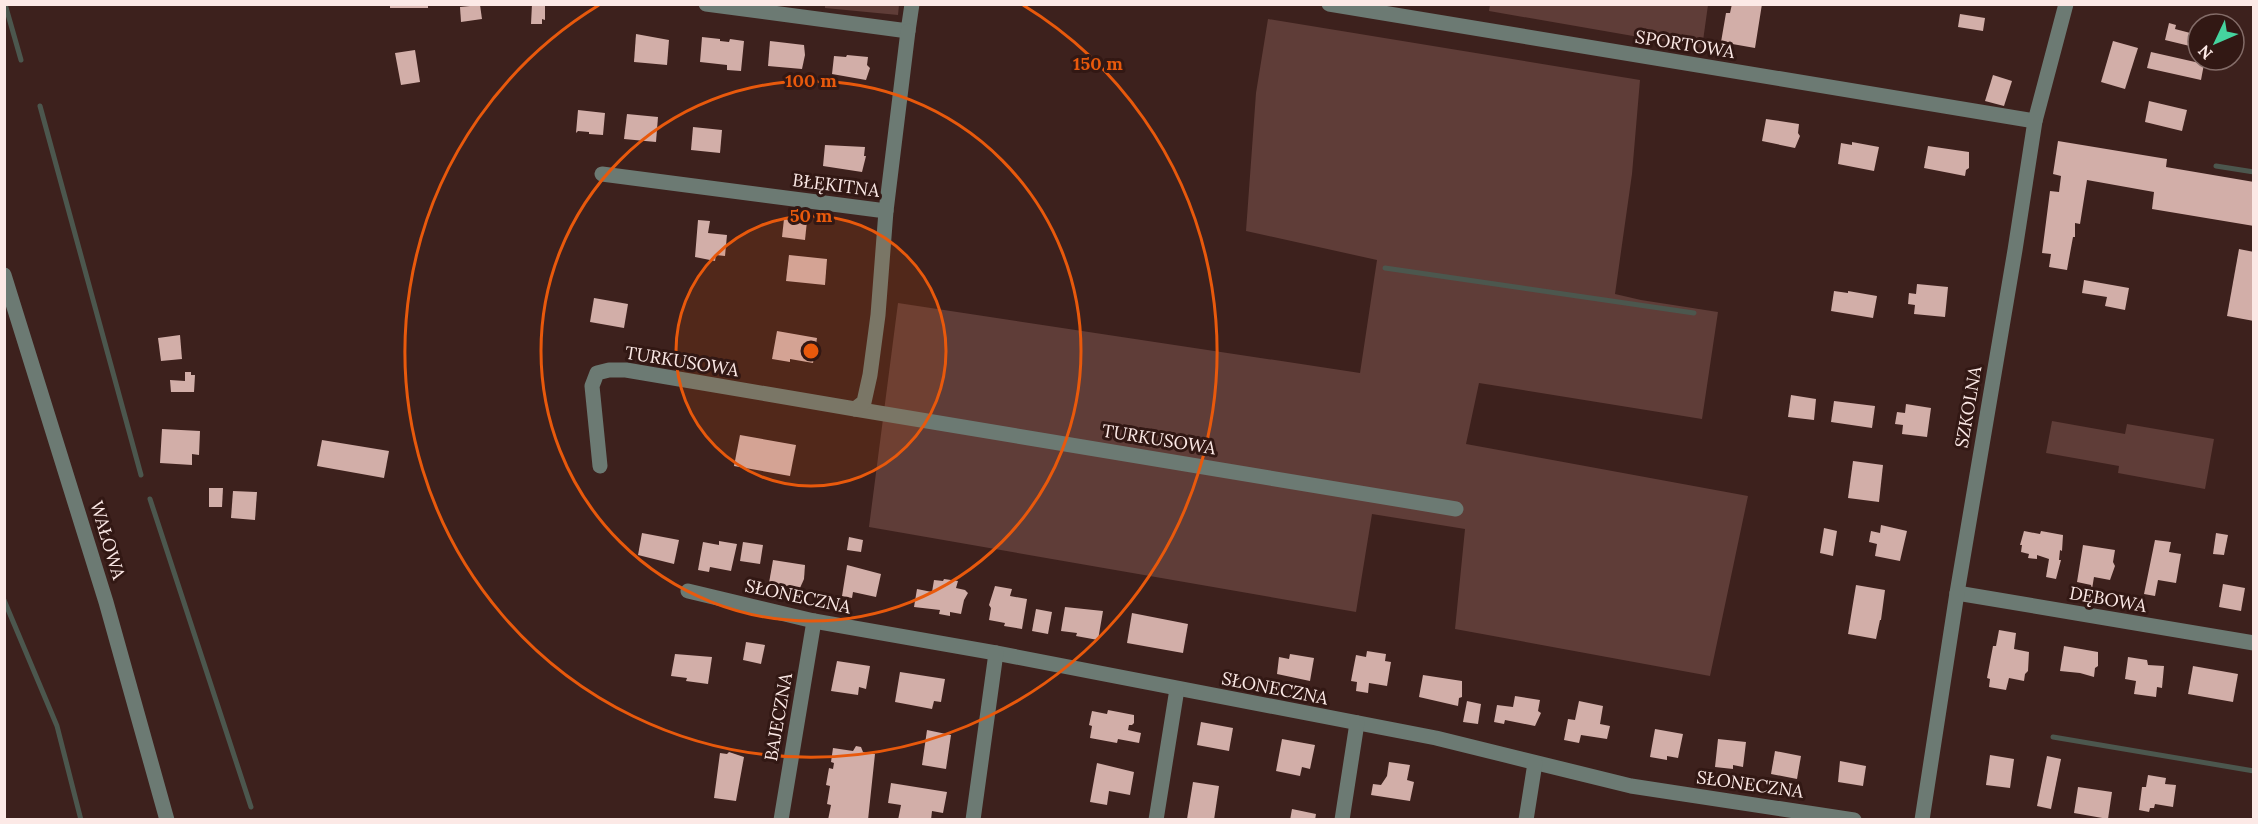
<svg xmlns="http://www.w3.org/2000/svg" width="2258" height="824" viewBox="0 0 2258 824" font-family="Lora,serif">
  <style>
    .green { fill: #5f3d38 }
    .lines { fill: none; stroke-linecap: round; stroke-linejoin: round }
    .stream { stroke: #4c574e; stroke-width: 5 }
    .building { fill: #d2aea8 }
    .minor { stroke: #6c7a73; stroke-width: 15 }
    .ring { fill: none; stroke: #e8590c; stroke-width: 3 }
    .labels { text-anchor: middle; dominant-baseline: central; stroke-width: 6; stroke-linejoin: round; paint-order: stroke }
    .street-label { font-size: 18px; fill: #fce9e6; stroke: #321814 }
    .centre { fill: #e8590c; stroke: #321814; stroke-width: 3 }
    .ring-label { font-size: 18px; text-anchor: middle; font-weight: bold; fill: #e8590c; stroke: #321814; stroke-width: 6; stroke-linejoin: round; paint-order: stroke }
  </style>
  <rect width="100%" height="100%" fill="#3d211d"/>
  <!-- green -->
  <g class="green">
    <polygon points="825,5 899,4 899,5 898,15 825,8"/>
    <polygon points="1490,5 1708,4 1708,5 1702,48 1489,11"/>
    <polygon points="1268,19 1640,80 1632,174 1615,294 1641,300 1718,312 1702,419 1479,383 1466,444 1748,496 1710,676 1455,629 1465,529 1372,514 1356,612 869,527 898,303 1360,373 1377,260 1246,231 1256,93"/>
    <polygon points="2052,421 2125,434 2127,424 2214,439 2205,489 2118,473 2119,466 2046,453"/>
  </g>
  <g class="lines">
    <!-- stream -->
    <g class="stream">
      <polyline points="5,4 21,60"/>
      <polyline points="40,106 141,475"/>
      <polyline points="2216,166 2254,172"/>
      <polyline points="1385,268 1694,313"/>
      <polyline points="150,499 251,807"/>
      <polyline points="4,600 57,726 81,820"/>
      <polyline points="2053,737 2254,771"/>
    </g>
  </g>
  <!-- building -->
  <g class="building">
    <rect x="390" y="4" width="38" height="4"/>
    <polygon points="532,4 545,4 545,20 542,19 542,24 531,24"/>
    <polygon points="1732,4 1762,4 1755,48 1721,42 1726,13 1730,13"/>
    <polygon points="480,5 482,19 461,22 460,7"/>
    <polygon points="1960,14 1985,18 1983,31 1958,27"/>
    <polygon points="2169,23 2176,25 2175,29 2198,35 2198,48 2165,40"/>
    <polygon points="636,34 669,40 667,65 634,62"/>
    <polygon points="702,37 720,39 720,41 729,42 730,39 744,41 741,71 727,70 727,65 700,62"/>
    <polygon points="770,41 804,45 805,55 802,69 768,66"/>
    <polygon points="2113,41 2138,48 2125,89 2101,82"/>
    <polygon points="415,50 420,82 401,85 395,53"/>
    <polygon points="2151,52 2204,64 2201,80 2147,68"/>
    <polygon points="847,55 868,57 867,65 870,68 866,80 832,74 834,56 846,57"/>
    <polygon points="1993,75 2012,81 2004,106 1985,101"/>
    <polygon points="2149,101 2187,110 2182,131 2145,122"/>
    <polygon points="578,110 605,113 603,135 589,134 589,132 578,131 576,133"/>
    <polygon points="627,114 658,117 656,142 624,139"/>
    <polygon points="1766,119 1799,124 1798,133 1800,136 1795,148 1762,141"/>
    <polygon points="693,127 722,130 720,153 691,150"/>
    <polygon points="2058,141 2167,159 2166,167 2254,182 2254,226 2152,209 2154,192 2087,180 2080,224 2075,223 2075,237 2073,237 2067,270 2049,267 2051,254 2042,253 2050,191 2059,192 2061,176 2053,174"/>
    <polygon points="1852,142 1879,147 1874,171 1838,164 1841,143 1852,145"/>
    <polygon points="825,145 865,147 864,156 866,156 862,172 823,166"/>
    <polygon points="1928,146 1969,152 1969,168 1966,170 1965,176 1924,168"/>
    <polygon points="784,219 807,221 805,240 782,237"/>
    <polygon points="698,220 710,221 708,233 727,235 725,256 716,255 715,261 695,257"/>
    <polygon points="2239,249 2254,252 2254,321 2227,316"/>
    <polygon points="789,255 827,259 825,285 786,281"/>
    <polygon points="2084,280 2129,288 2125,310 2105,306 2107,297 2082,293"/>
    <polygon points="1917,284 1948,287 1945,317 1914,314 1915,305 1908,304 1909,293 1916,294"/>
    <polygon points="1834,291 1848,293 1848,291 1877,296 1873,318 1831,311"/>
    <polygon points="594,298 628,304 624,328 590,322"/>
    <polygon points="777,331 817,338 813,363 790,359 790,362 772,359"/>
    <polygon points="180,335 182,359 161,361 158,338"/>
    <polygon points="185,372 191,372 191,375 195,375 194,392 171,392 170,380 185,381"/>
    <polygon points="1791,395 1816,399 1814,420 1788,417"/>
    <polygon points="1834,401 1875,406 1872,428 1831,422"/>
    <polygon points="1906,404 1931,408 1927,437 1902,434 1903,425 1895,424 1897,412 1905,413"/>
    <polygon points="162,429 200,431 199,455 192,454 192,465 160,463"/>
    <polygon points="740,435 796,445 790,476 734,466"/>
    <polygon points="322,440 389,451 384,478 317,466"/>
    <polygon points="1853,461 1883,465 1879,502 1848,498"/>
    <polygon points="209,488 223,488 222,507 209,507"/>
    <polygon points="233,491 257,492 255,520 231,518"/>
    <polygon points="1881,525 1907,531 1900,561 1875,556 1877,544 1869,542 1871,531 1880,533"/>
    <polygon points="1824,528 1837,531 1833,556 1820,553"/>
    <polygon points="2024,531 2040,534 2041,531 2063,535 2062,551 2060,550 2059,560 2061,560 2056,579 2046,577 2049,559 2037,555 2037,559 2028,558 2029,554 2021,552 2022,545 2020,545"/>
    <polygon points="642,533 679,540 674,564 638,555"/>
    <polygon points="2216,533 2228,535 2224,555 2213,554"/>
    <polygon points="849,537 863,540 861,552 847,550"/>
    <polygon points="2155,540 2171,542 2169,552 2181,554 2176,583 2158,580 2155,596 2144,594"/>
    <polygon points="719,541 737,544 731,571 710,567 709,572 698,570 703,542 719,545"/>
    <polygon points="743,542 763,545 760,564 740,561"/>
    <polygon points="2083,545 2115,550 2113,562 2115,566 2110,580 2094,577 2092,589 2091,585 2077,582"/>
    <polygon points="773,560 805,565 804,579 800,588 769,583"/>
    <polygon points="847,565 881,574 876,597 853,592 852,598 842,596"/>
    <polygon points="944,579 958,581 956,588 965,590 968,593 964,600 961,614 950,612 950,616 939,614 940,610 914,607 917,589 932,592 934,580 943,581"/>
    <polygon points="2223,584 2245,588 2241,611 2219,607"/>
    <polygon points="1856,585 1885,590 1881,620 1880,620 1876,639 1848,634"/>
    <polygon points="995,586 1012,589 1010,596 1027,599 1022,629 1004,626 1005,623 989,620 991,608 989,605"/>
    <polygon points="1065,607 1103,611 1098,640 1076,636 1077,633 1061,631"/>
    <polygon points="1036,609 1052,612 1048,634 1032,631"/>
    <polygon points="1132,613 1188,624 1183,653 1127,643"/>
    <polygon points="1999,630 2016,633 2014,649 2029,652 2028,671 2025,674 2024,681 2009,678 2006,690 1989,687 1990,679 1987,678 1993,646 1996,646"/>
    <polygon points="746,642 765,645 761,664 743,660"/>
    <polygon points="2064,646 2098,652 2098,666 2095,668 2094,677 2080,673 2060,671"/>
    <polygon points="1367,651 1386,654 1385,661 1391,662 1387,686 1369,683 1368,693 1356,691 1357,682 1351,681 1356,655 1366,657"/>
    <polygon points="675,654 712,657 708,684 686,681 687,678 671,676"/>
    <polygon points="1290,654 1314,658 1310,681 1277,674 1279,657 1289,659"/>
    <polygon points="2128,657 2147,660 2148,665 2164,666 2162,688 2157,687 2156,697 2134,694 2136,681 2125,679"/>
    <polygon points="837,661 870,666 866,689 859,687 858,695 831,691"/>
    <polygon points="2193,666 2238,674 2233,702 2188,694"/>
    <polygon points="900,672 945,679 941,702 934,701 932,709 895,702"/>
    <polygon points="1423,675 1462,681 1462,697 1459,698 1458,706 1419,697"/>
    <polygon points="1515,696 1540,700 1538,711 1541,713 1535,726 1505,720 1504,724 1494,722 1497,705 1513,707"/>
    <polygon points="1467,701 1481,704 1478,724 1463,722"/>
    <polygon points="1579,701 1603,706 1600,724 1610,726 1607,739 1581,735 1579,743 1564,740 1568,719 1575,720"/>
    <polygon points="1108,710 1134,715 1134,723 1132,725 1129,725 1128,730 1141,733 1139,743 1118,739 1117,743 1090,738 1092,726 1089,725 1092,711 1107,714"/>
    <polygon points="1201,722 1233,728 1229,751 1197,745"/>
    <polygon points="1655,729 1683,734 1678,758 1667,756 1667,760 1650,757"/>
    <polygon points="927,730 951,735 946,769 922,765"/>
    <polygon points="1282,739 1315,745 1310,769 1302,767 1300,776 1276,771"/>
    <polygon points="1718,739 1746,742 1743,767 1733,765 1733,769 1715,767"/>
    <polygon points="856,746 861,747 863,752 875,754 868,820 828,820 831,805 827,804 830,786 826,785 829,768 833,769 834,763 831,762 833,748 853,751"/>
    <polygon points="1775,751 1801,756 1797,779 1771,774"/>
    <polygon points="729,752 744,757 736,801 714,798 720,753 727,754"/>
    <polygon points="1990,755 2014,759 2010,788 1986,785"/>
    <polygon points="2047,756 2061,759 2051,809 2037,806"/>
    <polygon points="1840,761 1866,766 1863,786 1838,782"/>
    <polygon points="1389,762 1410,765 1407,780 1414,782 1410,801 1371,795 1373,784 1381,785 1387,776"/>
    <polygon points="1097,763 1134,772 1130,795 1109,791 1107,805 1090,802"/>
    <polygon points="2148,775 2166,778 2165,784 2176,785 2173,807 2155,804 2154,808 2150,808 2149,812 2139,810 2142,787 2146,787"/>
    <polygon points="1193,782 1219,786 1214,820 1187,819"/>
    <polygon points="891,783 947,792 943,813 932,811 931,820 898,820 901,805 888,803"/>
    <polygon points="2078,787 2112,792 2108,819 2074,813"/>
    <polygon points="1292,809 1316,814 1315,820 1290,820"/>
  </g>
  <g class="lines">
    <!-- minor -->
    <g class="minor">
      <polyline points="706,4 908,31 912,4"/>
      <polyline points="1329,4 2035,121"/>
      <polyline points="602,174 886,211"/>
      <polyline points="4,275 106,602 167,820"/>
      <polyline points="855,409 1456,509"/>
      <polyline points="600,466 592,386 597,373 609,370 626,370 855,409 864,402 870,375 878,315 886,211 908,31"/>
      <polyline points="688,591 814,621 996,653 1436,738 1631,786 1854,820"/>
      <polyline points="1957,593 2254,643"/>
      <polyline points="781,820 814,621"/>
      <polyline points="973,820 996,653"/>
      <polyline points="1156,820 1177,689"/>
      <polyline points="1342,820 1357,723"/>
      <polyline points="1526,820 1535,763"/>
      <polyline points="1922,820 1957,593 2015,250 2035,121 2066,4"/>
    </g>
  </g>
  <!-- distance rings -->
  <circle cx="811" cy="351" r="135" fill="#e8590c" fill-opacity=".12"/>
  <g class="ring">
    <circle cx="811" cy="351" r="135"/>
    <circle cx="811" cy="351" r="270"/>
    <path d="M1023 5A406 406 0 1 1 599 5"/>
  </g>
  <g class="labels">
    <!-- street labels -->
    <g class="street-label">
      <text transform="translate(1685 44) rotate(9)">SPORTOWA</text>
      <text transform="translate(836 185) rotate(7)">BŁĘKITNA</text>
      <text transform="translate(682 361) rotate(9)">TURKUSOWA</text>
      <text transform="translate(1968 407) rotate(-80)">SZKOLNA</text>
      <text transform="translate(1159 439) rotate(9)">TURKUSOWA</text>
      <text transform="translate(108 540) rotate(73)">WAŁOWA</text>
      <text transform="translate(798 596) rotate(12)">SŁONECZNA</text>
      <text transform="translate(2108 599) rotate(10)">DĘBOWA</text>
      <text transform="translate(1275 688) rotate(11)">SŁONECZNA</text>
      <text transform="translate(778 717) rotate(-80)">BAJECZNA</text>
      <text transform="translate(1750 784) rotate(8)">SŁONECZNA</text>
    </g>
  </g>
  <circle cx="811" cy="351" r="9" class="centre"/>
  <g class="ring-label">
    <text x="1098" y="70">150 m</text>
    <text x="811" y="87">100 m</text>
    <text x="811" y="222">50 m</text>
  </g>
  <!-- border -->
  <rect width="2258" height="824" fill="none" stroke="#fce9e6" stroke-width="12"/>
  <!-- north arrow -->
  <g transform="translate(2216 42) rotate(226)"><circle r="28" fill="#321814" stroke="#836c68" stroke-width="1.5"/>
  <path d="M0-4.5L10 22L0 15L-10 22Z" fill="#45d49f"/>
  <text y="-9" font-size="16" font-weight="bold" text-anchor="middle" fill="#fce9e6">N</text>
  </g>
</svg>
